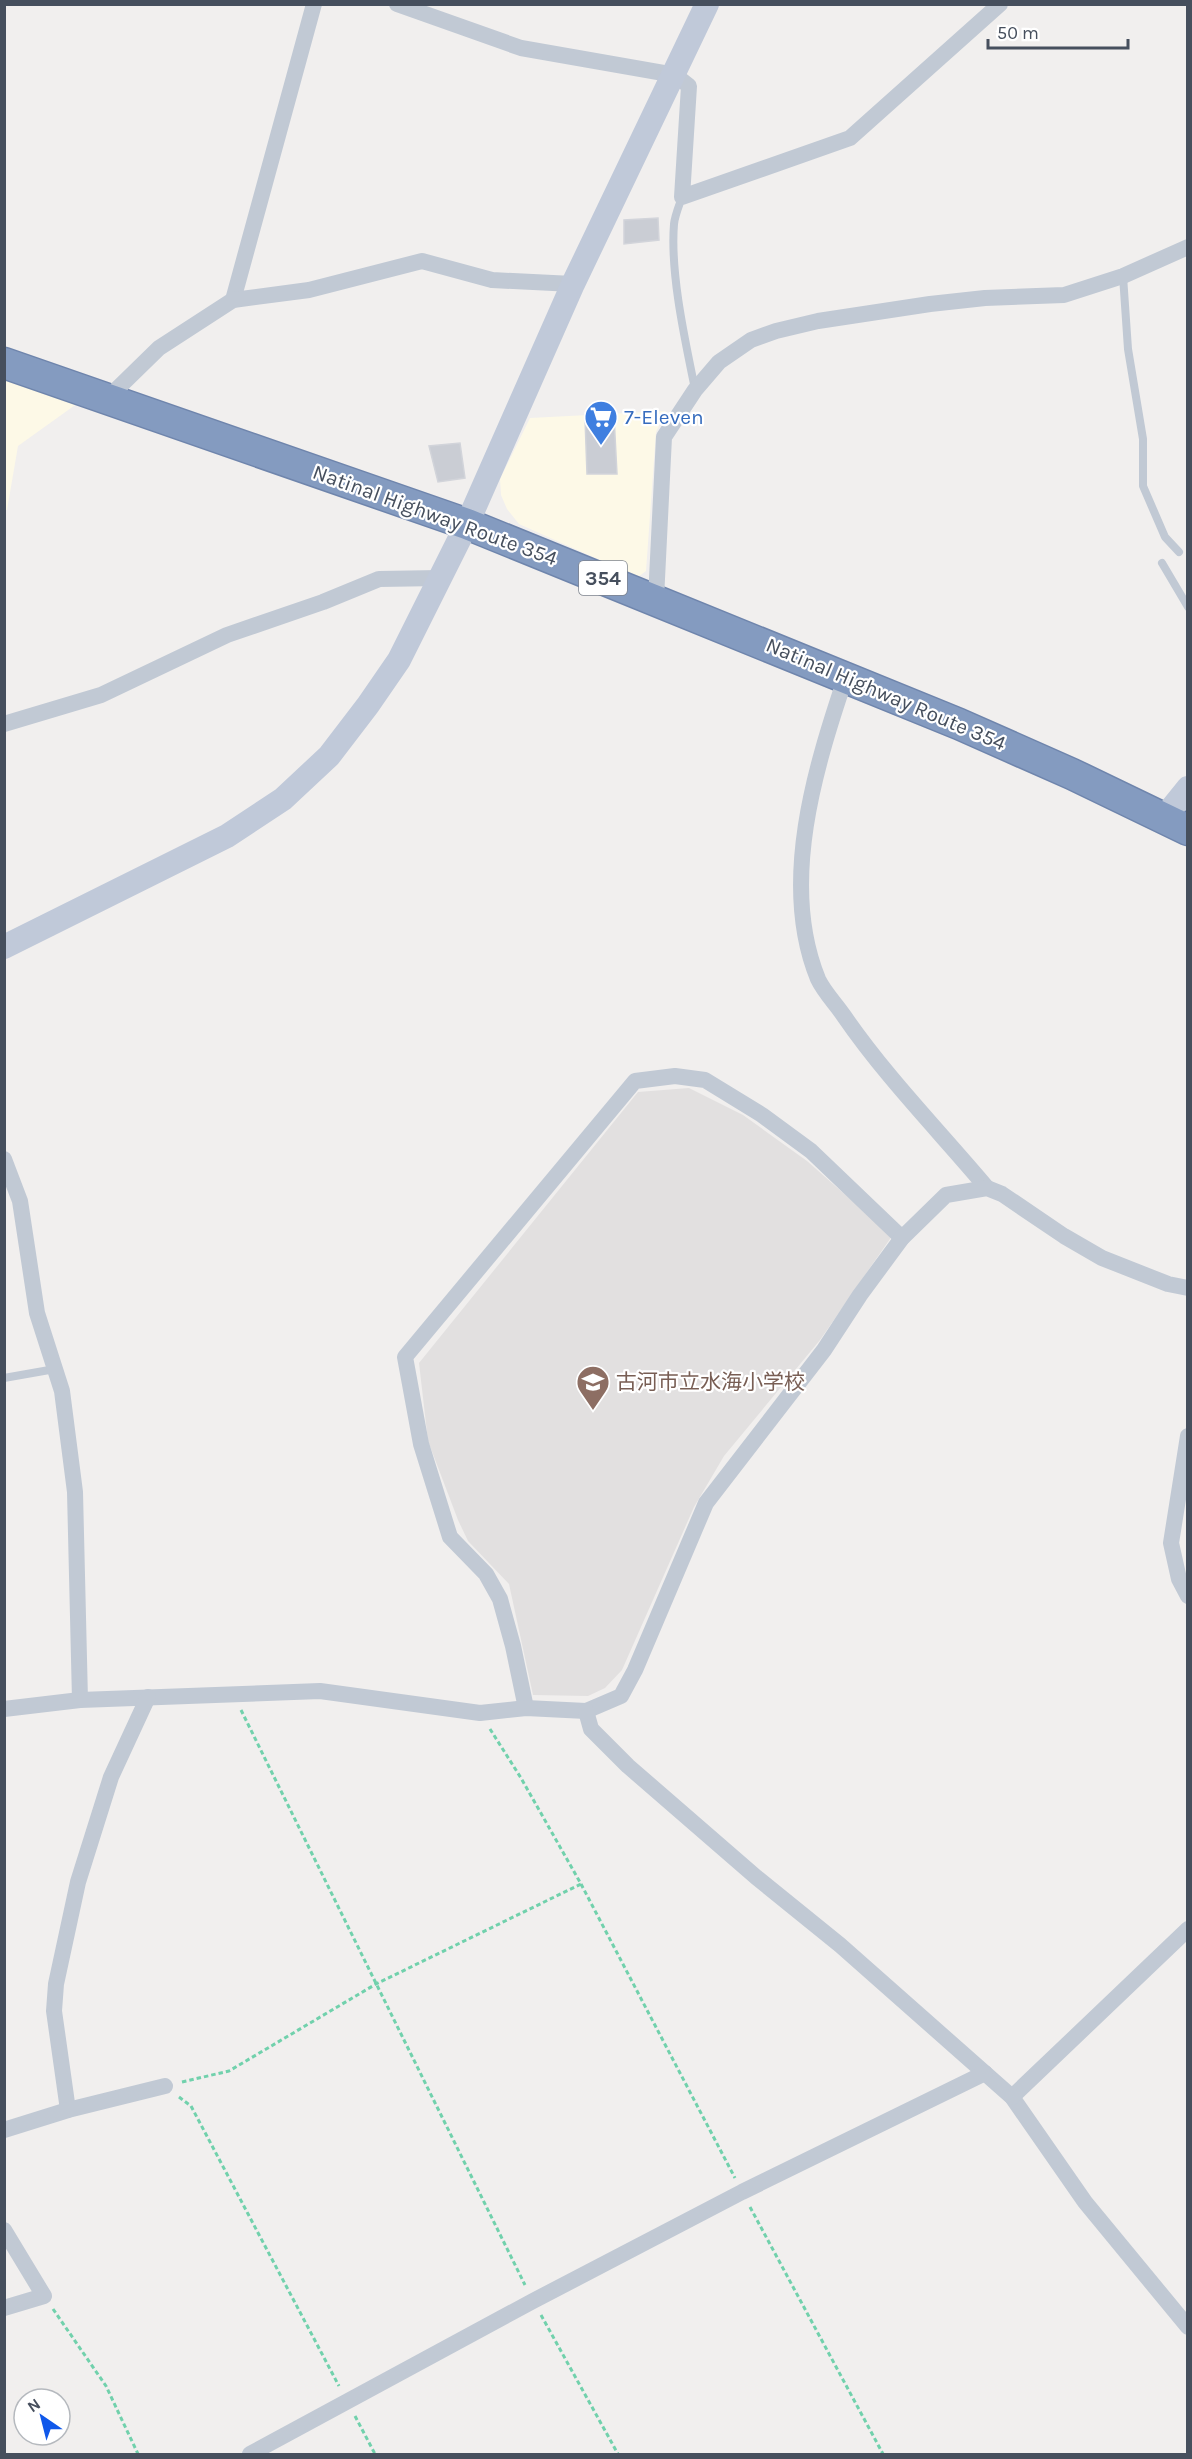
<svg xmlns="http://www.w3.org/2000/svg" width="1192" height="2459" viewBox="0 0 1192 2459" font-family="Karla,'Noto Sans JP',sans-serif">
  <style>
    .commercial { fill: #fdf9e7 }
    .education { fill: #e2e0e0 }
    .building { fill: #cacdd4; stroke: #d2d4da; stroke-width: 1.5 }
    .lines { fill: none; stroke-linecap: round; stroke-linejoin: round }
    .highway-casing { stroke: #6f85ac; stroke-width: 33 }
    .path { stroke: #71d1ac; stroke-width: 3; stroke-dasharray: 4.5 3; stroke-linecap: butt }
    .lane { stroke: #c1c9d4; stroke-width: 8 }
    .street { stroke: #c1c9d4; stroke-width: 16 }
    .secondary { stroke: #c0c9d9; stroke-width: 24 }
    .highway { stroke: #849bc0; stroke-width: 30 }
    .labels { text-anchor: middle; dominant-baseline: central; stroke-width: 4.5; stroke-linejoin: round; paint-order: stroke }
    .shield { fill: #fff; stroke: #7e848e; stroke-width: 1.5 }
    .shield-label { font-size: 20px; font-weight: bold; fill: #464f5d }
    .shop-label { font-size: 21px; fill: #366cbe; stroke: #fff; text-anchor: start }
    .street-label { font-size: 21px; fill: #464f5d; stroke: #fff }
    .education-label { font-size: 21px; fill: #785e54; stroke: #fff; text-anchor: start }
  </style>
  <rect width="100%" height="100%" fill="#f1efee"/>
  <!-- commercial -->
  <g class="commercial">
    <polygon points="5,377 78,403 18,446 7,510 5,510"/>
    <polygon points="666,411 656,432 646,571 638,577 519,524 507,509 501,495 500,479 530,418"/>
  </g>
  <!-- education -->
  <polygon class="education" points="689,1088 743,1115 807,1161 892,1236 820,1340 724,1456 694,1507 622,1670 605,1688 588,1696 533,1695 509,1584 468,1541 458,1520 428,1441 419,1363 638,1092"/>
  <!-- building -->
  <g class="building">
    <polygon points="658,218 659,240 624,244 624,220"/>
    <polygon points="614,416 617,474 587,474 585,418"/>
    <polygon points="460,443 465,478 438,482 429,446"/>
  </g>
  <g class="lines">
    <defs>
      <polyline id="highway" points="4,363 467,524 959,724 1072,774 1188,830"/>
    </defs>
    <!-- highway casing -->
    <use href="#highway" class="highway-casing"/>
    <!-- path -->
    <g class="path">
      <polyline points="241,1710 525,2285"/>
      <polyline points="581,1884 735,2178"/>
      <polyline points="182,2082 229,2071 376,1984 581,1884 521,1778 490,1729"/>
      <polyline points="179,2097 191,2106 339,2386"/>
      <polyline points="750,2207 883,2454"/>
      <polyline points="53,2309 106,2386 138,2454"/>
      <polyline points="541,2315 618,2454"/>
      <polyline points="355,2416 375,2454"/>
    </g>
    <!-- lane -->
    <g class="lane">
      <path d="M682,197C679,206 675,215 674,224C670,273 685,340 695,389"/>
      <polyline points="1123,276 1128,349 1143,439 1143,486 1165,537 1179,552"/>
      <polyline points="1162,563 1188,607"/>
      <polyline points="4,1378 55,1369"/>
    </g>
    <!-- street -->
    <g class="street">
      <polyline points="397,4 521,48 675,75 689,86 682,197 850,138 1000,4"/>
      <polyline points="233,300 314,4"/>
      <polyline points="111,401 117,389 159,348 233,300 309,290 422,261 492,280 573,284"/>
      <polyline points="656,599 664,437 695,390 719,362 751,340 776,331 818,321 930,304 985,298 1064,295 1123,276 1188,247"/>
      <path d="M846,676C815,768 779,884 818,979C824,992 836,1004 844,1016C886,1077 939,1131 987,1188"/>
      <polyline points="4,724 101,695 227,635 323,602 379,579 440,578"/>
      <polyline points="4,1159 20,1201 37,1313 62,1391 75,1492 80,1700"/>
      <polyline points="1188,1436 1171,1543 1179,1579 1188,1596"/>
      <polyline points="526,1708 513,1646 500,1599 486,1574 450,1537 421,1444 405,1357 635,1081 675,1076 705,1080 762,1115 811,1151 902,1238"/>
      <polyline points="4,1709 80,1700 320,1691 480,1713 526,1708 586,1711 621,1696 635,1670 706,1503 824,1350 860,1295 902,1238 946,1195 987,1188 1002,1194 1064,1236 1102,1258 1168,1284 1188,1288"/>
      <polyline points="586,1711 591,1729 628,1766 756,1877 840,1945 1012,2097 1085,2202 1188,2327"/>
      <polyline points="1012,2097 1188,1929"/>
      <polyline points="68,2110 54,2011 56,1984 78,1882 111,1777 148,1697"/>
      <polyline points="4,2130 68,2110 165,2086"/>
      <polyline points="4,2230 44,2296 4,2308"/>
      <polyline points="250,2454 533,2301 742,2192 985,2073"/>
    </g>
    <!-- secondary -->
    <g class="secondary">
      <polyline points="1163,819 1188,788"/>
      <polyline points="4,947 227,836 283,799 329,756 368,705 399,660 467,524 573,284 707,4"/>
    </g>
    <!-- highway -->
    <use href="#highway" class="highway"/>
  </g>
  <!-- icons -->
  <defs>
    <symbol id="supermarket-pin" viewBox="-11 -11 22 30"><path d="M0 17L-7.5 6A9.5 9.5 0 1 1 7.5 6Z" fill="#3f7fe0" stroke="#fff"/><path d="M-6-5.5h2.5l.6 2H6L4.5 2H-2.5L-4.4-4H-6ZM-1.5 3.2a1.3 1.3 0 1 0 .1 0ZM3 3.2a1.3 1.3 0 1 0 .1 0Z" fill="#fff"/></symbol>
    <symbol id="school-pin" viewBox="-11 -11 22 30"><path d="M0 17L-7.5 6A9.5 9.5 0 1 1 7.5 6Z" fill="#8d6e63" stroke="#fff"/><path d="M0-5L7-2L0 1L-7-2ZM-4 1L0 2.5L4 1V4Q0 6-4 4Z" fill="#fff"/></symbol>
  </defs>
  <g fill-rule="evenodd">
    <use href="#supermarket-pin" x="582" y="398" width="38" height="52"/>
    <use href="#school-pin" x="574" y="1363" width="38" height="52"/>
  </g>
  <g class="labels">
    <!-- shield labels -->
    <rect class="shield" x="579" y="561" width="48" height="34" rx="4.5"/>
    <g class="shield-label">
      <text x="603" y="578">354</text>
    </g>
    <!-- shop labels -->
    <g class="shop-label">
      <text x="624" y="417">7-Eleven</text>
    </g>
    <!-- street labels -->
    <g class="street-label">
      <text transform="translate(435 515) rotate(20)">Natinal Highway Route 354</text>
      <text transform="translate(886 694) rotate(23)">Natinal Highway Route 354</text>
    </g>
    <!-- education labels -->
    <g class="education-label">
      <text x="616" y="1382">古河市立水海小学校</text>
    </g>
  </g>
  <!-- border -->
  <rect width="1192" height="2459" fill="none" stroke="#464f5d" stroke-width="12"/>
  <!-- north arrow -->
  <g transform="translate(42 2417) rotate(325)"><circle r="28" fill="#ffffff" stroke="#b5b9be" stroke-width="1.5"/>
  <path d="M0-4.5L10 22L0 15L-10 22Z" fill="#1058ea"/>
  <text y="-9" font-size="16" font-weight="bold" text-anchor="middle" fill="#464f5d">N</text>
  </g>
  <!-- scale -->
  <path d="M988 39v9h140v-9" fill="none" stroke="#464f5d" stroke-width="3"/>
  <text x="997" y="39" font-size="18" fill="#464f5d" stroke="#ffffff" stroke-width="4.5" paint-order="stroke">50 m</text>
</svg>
